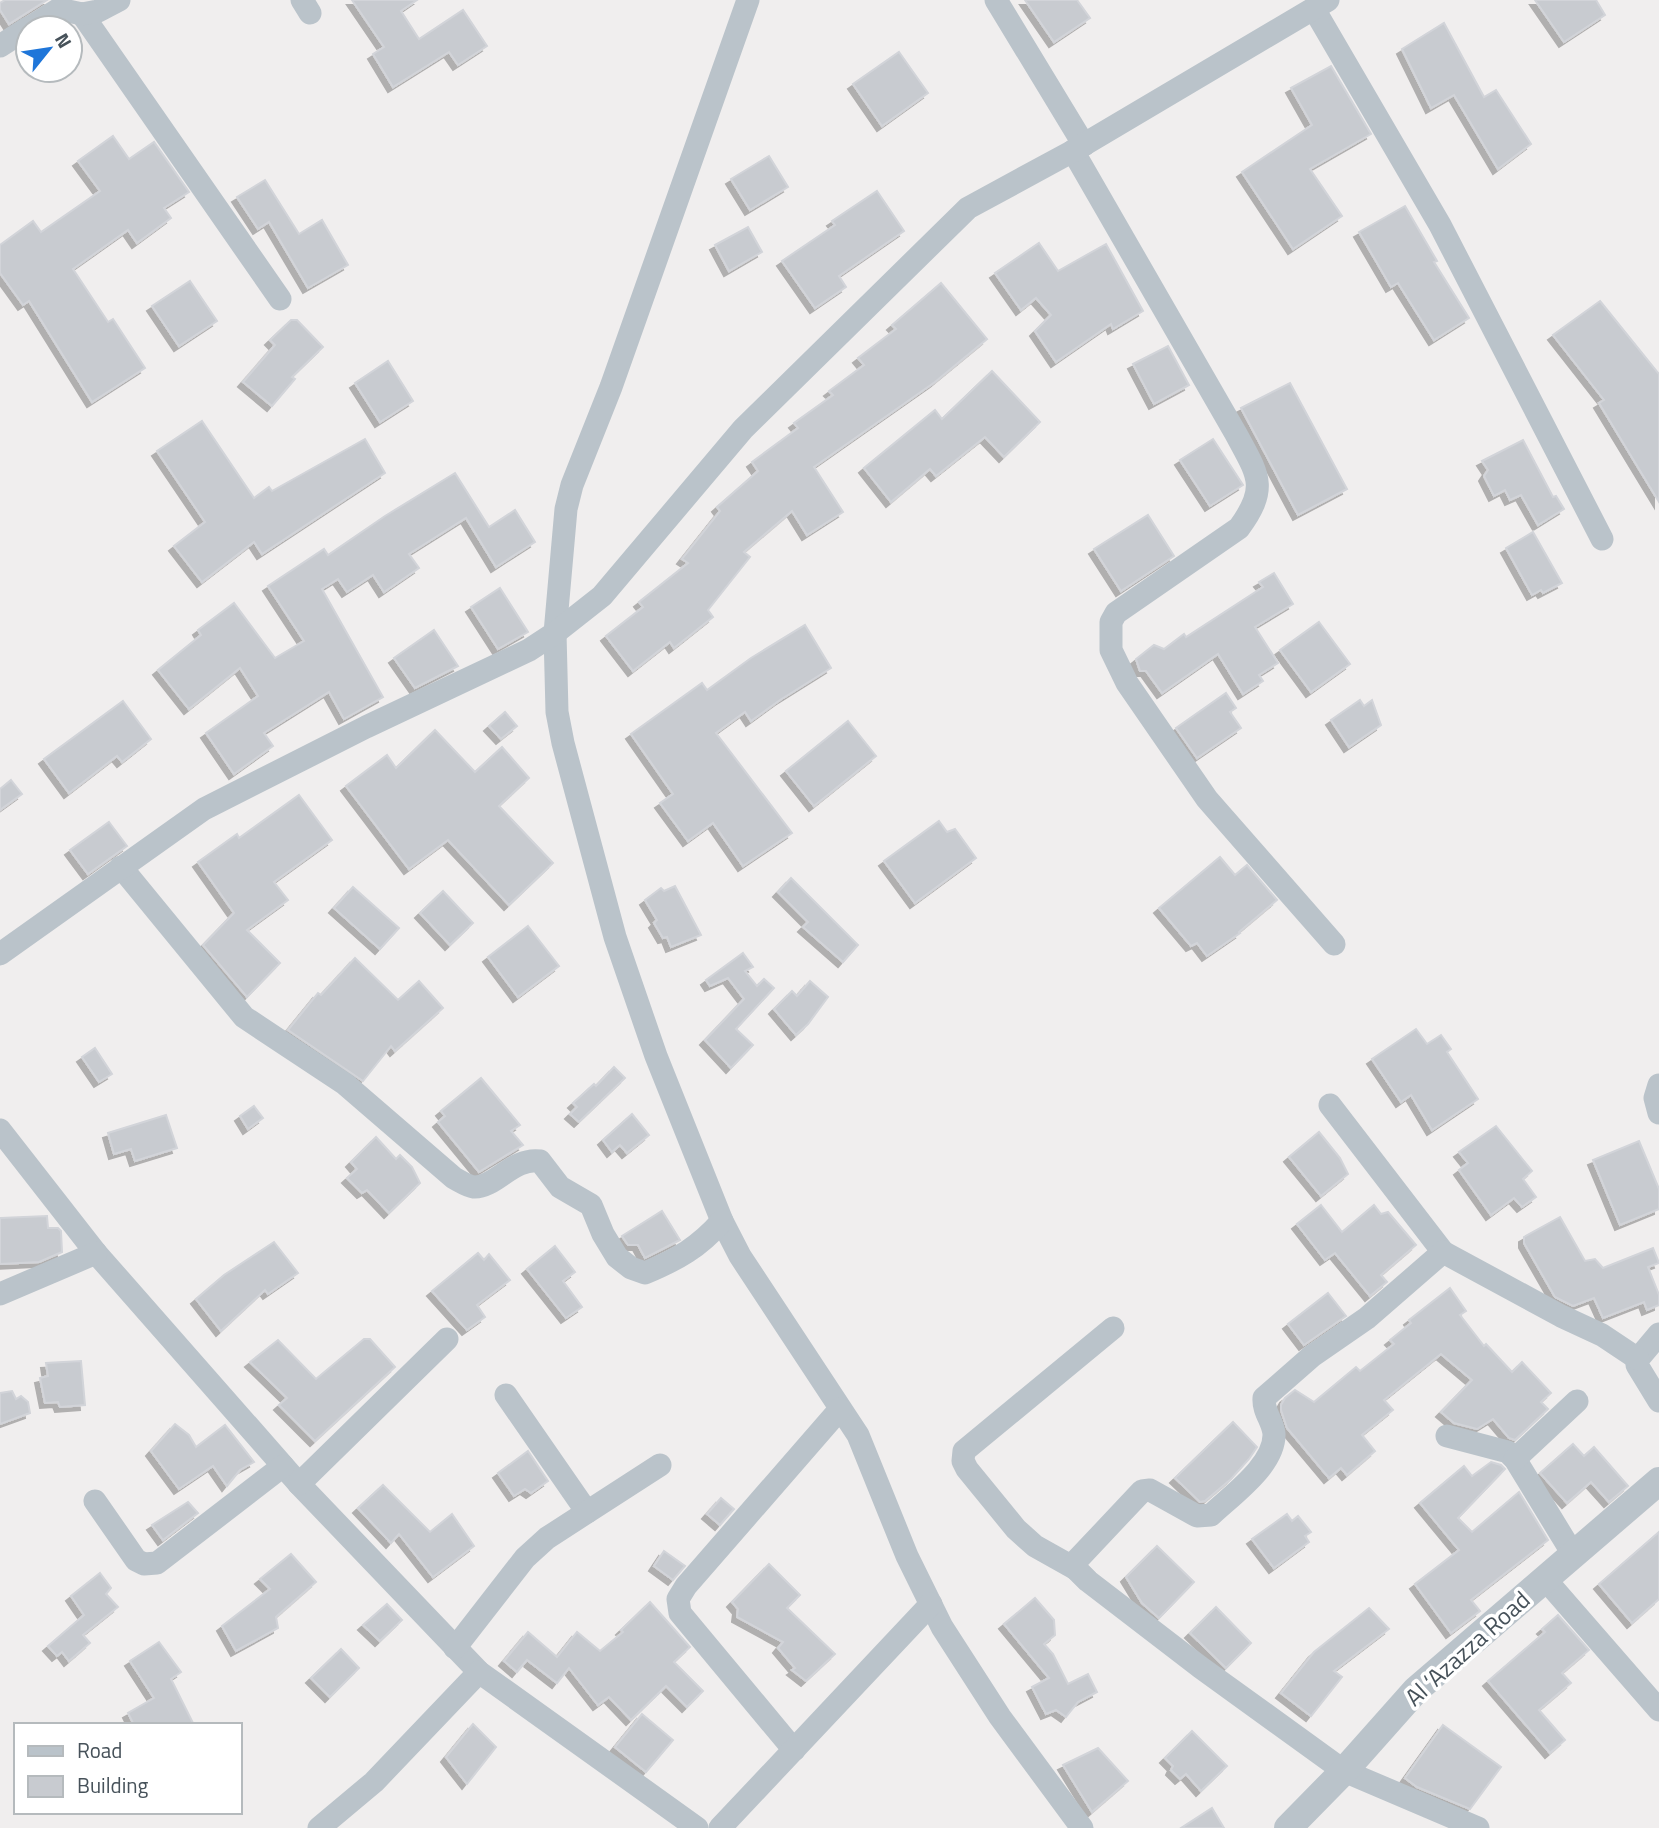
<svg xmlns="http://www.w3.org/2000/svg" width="1659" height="1828" viewBox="0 0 1659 1828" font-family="'Titillium Web',sans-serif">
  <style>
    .building { fill: #c8cbd0; stroke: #d2d4d9; stroke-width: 2; filter: url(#shadow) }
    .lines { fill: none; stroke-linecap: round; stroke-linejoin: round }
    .minor { stroke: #bac3ca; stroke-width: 23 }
    .tertiary { stroke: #bac3ca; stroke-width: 28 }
    .labels { text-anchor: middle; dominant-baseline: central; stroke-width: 7; stroke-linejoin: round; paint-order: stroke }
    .street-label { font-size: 24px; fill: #47525a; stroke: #fff }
  </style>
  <defs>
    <filter id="shadow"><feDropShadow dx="-5" dy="5" stdDeviation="0" flood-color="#0004"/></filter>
  </defs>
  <rect width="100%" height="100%" fill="#f0eeee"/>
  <!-- building -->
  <g class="building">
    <polygon points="5,0 47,0 9,24 0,10 0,3"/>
    <polygon points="352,0 417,0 401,11 419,39 463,10 487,46 458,65 449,52 393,87 373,54 384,47"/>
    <polygon points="1025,0 1077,0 1090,18 1054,42"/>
    <polygon points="1535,0 1596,0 1605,15 1564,42"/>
    <polygon points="1444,23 1484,97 1496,90 1531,144 1498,169 1454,95 1431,108 1402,49"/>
    <polygon points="899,52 928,93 882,126 853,84"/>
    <polygon points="1331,66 1371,134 1310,169 1342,216 1293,249 1242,172 1312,125 1291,88"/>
    <polygon points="113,136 129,159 154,142 189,192 164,208 171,218 137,243 128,230 73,269 108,322 113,319 145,368 92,402 29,301 23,305 0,273 0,245 33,221 41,232 100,191 78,161"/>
    <polygon points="769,156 788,187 750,210 731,179"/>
    <polygon points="265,180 299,234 322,220 348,265 308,288 269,222 258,229 237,197"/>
    <polygon points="877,191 904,231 839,276 846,287 815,308 782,261 835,225 832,221"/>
    <polygon points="1405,206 1437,261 1434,262 1469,318 1434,340 1398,283 1391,287 1359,232"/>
    <polygon points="748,227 762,252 729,271 715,245"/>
    <polygon points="1039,243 1058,271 1106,244 1143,311 1113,329 1111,324 1056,362 1035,331 1051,315 1036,298 1021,310 995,273"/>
    <polygon points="190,281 217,321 179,346 152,306"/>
    <polygon points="941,283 987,339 935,382 814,467 843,512 807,535 792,511 744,552 750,557 708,610 713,617 674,648 670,642 633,671 606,636 643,607 639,602 688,563 682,559 720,511 717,507 758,471 752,462 798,428 794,423 833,395 829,391 864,365 858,358 896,329 892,325"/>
    <polygon points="1600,301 1659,374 1659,502 1599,403 1604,400 1553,335"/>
    <polygon points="291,320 297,320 323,347 292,377 295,379 272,406 243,382 275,345 270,340"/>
    <polygon points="1168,346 1189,385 1154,404 1133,364"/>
    <polygon points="388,361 413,401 380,422 355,383"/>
    <polygon points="992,371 1040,422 1004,457 985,437 936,476 930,469 891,502 864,468 935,410 942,419"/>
    <polygon points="1290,383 1347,489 1298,515 1241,408"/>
    <polygon points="202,421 254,498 269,487 272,491 365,439 385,473 262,554 254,542 202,582 174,546 205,522 157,451"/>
    <polygon points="1213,439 1243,485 1210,506 1180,460"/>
    <polygon points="1523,440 1553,497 1556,496 1564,509 1538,525 1521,495 1510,500 1505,490 1494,496 1484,476 1488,470 1482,461"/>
    <polygon points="455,473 489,527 515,510 535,542 496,567 466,518 409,554 419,568 384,592 373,575 347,592 338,579 322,589 383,697 344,719 329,692 264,733 273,746 234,774 206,733 258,696 240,668 189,709 158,670 201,635 198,630 234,603 275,658 304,641 268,586 324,549 328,555 385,516"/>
    <polygon points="1148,515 1174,556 1121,591 1094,549"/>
    <polygon points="1533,532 1562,583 1543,593 1541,590 1532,595 1506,548"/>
    <polygon points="1274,573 1293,604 1255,627 1278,663 1259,675 1263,681 1243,694 1218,654 1162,693 1146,671 1140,671 1136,659 1154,645 1164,649 1184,634 1186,637 1263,587 1259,582"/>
    <polygon points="500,588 528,632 498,649 471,607"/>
    <polygon points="1319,622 1350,664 1311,692 1280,650"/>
    <polygon points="805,625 831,668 780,700 751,721 745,712 716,733 792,833 743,866 713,823 688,841 660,803 673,794 631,734 702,683 707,690 751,658"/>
    <polygon points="434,630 458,666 415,688 394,658"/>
    <polygon points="1226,693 1236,708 1230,712 1241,728 1197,758 1176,728"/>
    <polygon points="1360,700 1364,706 1372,700 1381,725 1349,747 1331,720"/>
    <polygon points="123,701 151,739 122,762 117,756 69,793 44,759"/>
    <polygon points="505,712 517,726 501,739 489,726"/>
    <polygon points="848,721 876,756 814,806 786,771"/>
    <polygon points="435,730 475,772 502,747 529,778 499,806 553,863 509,905 448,840 409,869 346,786 387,755 396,768"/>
    <polygon points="11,780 22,794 0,810 0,789"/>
    <polygon points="299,795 332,840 274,882 288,900 247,930 280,963 247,997 203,945 234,913 198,862 237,834 239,838"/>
    <polygon points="939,821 947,832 955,829 976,858 915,903 884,861"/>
    <polygon points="109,822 127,846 88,874 70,850"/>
    <polygon points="1220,857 1235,875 1247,865 1277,900 1239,932 1240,933 1207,956 1197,943 1191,946 1159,908"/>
    <polygon points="791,878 858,945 843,962 803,927 808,922 778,892"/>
    <polygon points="675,886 701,935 671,947 667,937 663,938 654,923 657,920 645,900 661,888 664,891"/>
    <polygon points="353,887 399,928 380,949 334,908"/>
    <polygon points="443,891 473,923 450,945 420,913"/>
    <polygon points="528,926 559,966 518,997 488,957"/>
    <polygon points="743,953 753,967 745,971 757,986 764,979 774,988 736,1029 753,1045 731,1068 705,1040 744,999 728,978 710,986 706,980"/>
    <polygon points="355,958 398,1000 419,981 443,1008 395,1051 391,1046 363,1081 288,1030 318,993 321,995"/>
    <polygon points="810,981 828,997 808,1024 796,1035 774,1009 792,991 797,996"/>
    <polygon points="1416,1029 1427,1044 1441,1035 1451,1049 1447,1052 1478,1099 1432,1130 1411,1095 1401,1102 1372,1059"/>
    <polygon points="95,1048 112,1074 99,1082 82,1057"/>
    <polygon points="614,1067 625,1078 579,1122 570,1114 577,1107 573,1103 594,1084 596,1086"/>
    <polygon points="481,1078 520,1125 511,1131 523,1145 479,1172 438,1122 445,1116 441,1111"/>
    <polygon points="254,1106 263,1118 248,1129 240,1116"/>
    <polygon points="632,1114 649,1135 627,1153 620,1145 612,1152 603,1140"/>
    <polygon points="166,1115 177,1148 135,1161 131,1149 114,1154 108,1133"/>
    <polygon points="1496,1126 1532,1171 1523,1179 1536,1197 1522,1207 1514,1198 1491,1215 1459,1170 1468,1163 1459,1152"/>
    <polygon points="1319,1132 1340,1158 1348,1174 1321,1196 1289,1157"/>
    <polygon points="376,1137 396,1159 400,1155 412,1167 420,1183 389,1213 367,1190 362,1193 347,1178 357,1169 351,1162"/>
    <polygon points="1639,1141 1659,1189 1659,1209 1620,1225 1593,1160"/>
    <polygon points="1321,1205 1342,1232 1374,1205 1381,1214 1388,1212 1416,1245 1381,1275 1387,1282 1370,1296 1335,1253 1325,1260 1297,1224"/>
    <polygon points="662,1211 680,1240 645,1258 638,1245 628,1245 622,1236"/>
    <polygon points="47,1216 48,1228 58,1228 61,1231 62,1252 39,1262 0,1264 0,1218"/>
    <polygon points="1560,1217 1585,1261 1595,1259 1603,1268 1653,1248 1659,1263 1648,1267 1659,1295 1659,1305 1647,1310 1644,1302 1603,1318 1594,1298 1573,1306 1555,1297 1524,1243 1524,1237"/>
    <polygon points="274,1242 298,1273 268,1294 265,1290 221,1331 196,1299 224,1275"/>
    <polygon points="555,1246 575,1272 563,1281 582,1307 566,1318 527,1269"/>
    <polygon points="478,1253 484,1260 489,1254 510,1280 477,1305 485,1317 467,1330 432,1291"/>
    <polygon points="1450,1288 1466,1311 1460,1315 1484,1346 1486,1344 1512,1372 1522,1362 1551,1393 1541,1402 1548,1409 1515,1440 1509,1438 1493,1419 1477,1429 1454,1423 1441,1412 1472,1380 1441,1354 1384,1400 1393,1410 1362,1435 1375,1451 1347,1475 1341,1468 1329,1478 1287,1428 1281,1410 1281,1405 1285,1398 1295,1390 1314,1402 1356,1367 1360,1371 1394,1344 1390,1340 1411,1323 1409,1320"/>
    <polygon points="1328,1293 1346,1316 1304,1345 1288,1324"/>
    <polygon points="364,1339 370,1339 395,1367 315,1441 279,1405 287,1398 250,1362 278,1340 316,1379"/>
    <polygon points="81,1361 85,1405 60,1407 58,1402 45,1403 40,1378 48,1376 46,1363"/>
    <polygon points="12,1391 16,1399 21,1396 28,1402 30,1413 0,1424 0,1393"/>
    <polygon points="1233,1422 1257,1447 1249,1459 1231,1479 1205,1501 1200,1502 1175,1478"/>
    <polygon points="175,1424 189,1435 196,1447 225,1425 254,1462 240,1470 227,1486 213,1466 179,1489 151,1451"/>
    <polygon points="1573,1444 1584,1456 1594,1447 1628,1486 1609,1502 1591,1482 1567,1503 1540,1473"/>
    <polygon points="528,1451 548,1481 531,1493 525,1489 514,1496 498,1473"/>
    <polygon points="1491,1462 1501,1465 1505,1469 1458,1518 1472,1532 1519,1492 1548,1540 1471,1600 1480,1611 1451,1633 1415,1584 1459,1550 1420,1503 1464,1466 1472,1476"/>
    <polygon points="383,1485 430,1532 452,1514 474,1546 433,1577 399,1534 391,1543 358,1508"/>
    <polygon points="721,1498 734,1509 720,1525 707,1514"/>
    <polygon points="188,1502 198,1513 163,1540 152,1525"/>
    <polygon points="1287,1514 1292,1521 1298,1516 1311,1532 1305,1536 1309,1542 1274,1568 1252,1539"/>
    <polygon points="1659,1532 1659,1599 1632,1623 1599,1584"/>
    <polygon points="1157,1546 1194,1582 1159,1618 1142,1603 1126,1577"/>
    <polygon points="664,1551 685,1566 673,1580 654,1566"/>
    <polygon points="291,1554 316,1582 276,1617 278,1628 236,1651 222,1626 270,1589 260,1579"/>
    <polygon points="769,1564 800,1595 787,1608 835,1654 806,1681 792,1670 795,1668 778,1648 783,1642 737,1617 738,1609 732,1602"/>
    <polygon points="100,1573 111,1588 106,1594 118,1607 83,1635 90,1643 69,1661 62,1652 57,1656 48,1646 84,1615 71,1596"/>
    <polygon points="1035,1598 1054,1620 1055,1635 1044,1644 1053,1654 1068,1684 1088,1674 1097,1692 1078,1702 1066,1717 1056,1710 1046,1714 1032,1687 1049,1678 1004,1624"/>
    <polygon points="650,1602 690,1647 674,1662 703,1691 687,1707 666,1686 631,1720 609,1697 598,1705 569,1668 557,1683 527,1660 517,1672 504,1661 528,1632 557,1657 577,1632 600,1651 623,1632 621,1630"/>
    <polygon points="387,1604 402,1620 380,1641 363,1625"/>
    <polygon points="1216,1607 1251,1643 1226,1668 1190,1633"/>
    <polygon points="1369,1608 1389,1629 1334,1671 1342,1677 1311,1716 1281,1693 1314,1652"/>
    <polygon points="1558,1615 1589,1650 1562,1673 1571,1683 1539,1710 1565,1740 1550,1753 1488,1681 1545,1632 1542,1629"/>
    <polygon points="159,1642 181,1672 171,1679 194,1725 134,1725 128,1713 154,1698 130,1661"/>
    <polygon points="341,1649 359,1668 330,1697 311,1678"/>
    <polygon points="642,1714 673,1740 646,1772 615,1747"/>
    <polygon points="473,1724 496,1747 467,1784 446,1757"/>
    <polygon points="1443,1725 1501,1767 1470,1809 1417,1787 1405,1778"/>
    <polygon points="1192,1731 1227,1766 1201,1791 1186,1774 1180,1779 1171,1770 1173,1766 1165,1758"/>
    <polygon points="1098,1748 1128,1781 1092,1812 1063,1765"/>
    <polygon points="1212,1808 1224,1828 1181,1828"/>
  </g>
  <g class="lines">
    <!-- minor -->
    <g class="minor">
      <polyline points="302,0 310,13"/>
      <polyline points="748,0 611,387 572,485 566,509 555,633 557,712 563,743 615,937 656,1056 722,1221 740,1256 858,1435 907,1556 942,1627 1000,1717 1082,1828"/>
      <polyline points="996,0 1084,145"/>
      <polyline points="1314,9 1440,225 1602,539"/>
      <polyline points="82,14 280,299"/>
      <polyline points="29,28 59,9 82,14 98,11 119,0"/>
      <polyline points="0,46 28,28"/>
      <path d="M1073,151L1236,434C1258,475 1269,487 1239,528L1116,613L1111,622V650L1127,683L1207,799L1334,944"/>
      <path d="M121,867L244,1017L345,1084L454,1178C460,1181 467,1186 474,1187C495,1188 513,1157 540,1161L560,1187L591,1205L603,1234L617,1257L631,1268L645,1273C678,1259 698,1248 722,1221"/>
      <polyline points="0,954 204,809 366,727 529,650 555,633 602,596 743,429 968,208 1073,151 1328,0"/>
      <polyline points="1659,1085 1655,1098 1659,1113"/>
      <polyline points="1330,1105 1443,1252"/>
      <polyline points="0,1130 96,1253 299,1484 479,1672 697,1828"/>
      <polyline points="0,1294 96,1253"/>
      <polyline points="1659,1334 1638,1359 1637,1365 1659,1401"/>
      <polyline points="506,1395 587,1512"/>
      <polyline points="1447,1436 1508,1452 1515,1459 1573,1554"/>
      <polyline points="1515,1459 1577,1401"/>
      <polyline points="299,1484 447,1339"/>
      <polyline points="95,1501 136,1560 144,1564 157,1563 283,1466"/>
      <polyline points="1076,1569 1035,1546 1016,1529 967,1469 963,1461 964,1451 1113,1328"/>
      <polyline points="1545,1579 1659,1710"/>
      <polyline points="455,1648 525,1558 547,1538 660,1465"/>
      <polyline points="794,1750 680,1613 678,1599 686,1586 840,1409"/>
      <polyline points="319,1828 374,1782 479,1672"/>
      <polyline points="720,1828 931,1604"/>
      <path d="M1478,1828L1344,1771L1200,1667L1088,1581L1076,1569V1561L1142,1491L1150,1490L1197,1516L1211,1515C1232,1495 1275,1465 1274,1434C1273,1421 1263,1412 1264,1398L1312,1356L1367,1318L1443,1252L1561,1316L1602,1335L1638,1359"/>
    </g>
    <!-- tertiary -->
    <polyline class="tertiary" points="1288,1828 1344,1771 1416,1690 1659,1481"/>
  </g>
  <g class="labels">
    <!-- street labels -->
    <g class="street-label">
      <text transform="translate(1467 1648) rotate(-42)">Al ‘Azazza Road</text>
    </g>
  </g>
  <!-- legend -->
  <rect x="14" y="1723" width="228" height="91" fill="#ffffff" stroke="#b5babd" stroke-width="2"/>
  <rect x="28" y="1746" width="35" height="10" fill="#bac3ca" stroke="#b5babd" stroke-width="2"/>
  <text x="77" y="1758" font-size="21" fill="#47525a">Road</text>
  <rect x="28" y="1776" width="35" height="21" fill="#c8cbd0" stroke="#b5babd" stroke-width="2"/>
  <text x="77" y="1793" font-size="21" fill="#47525a">Building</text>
  <!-- north arrow -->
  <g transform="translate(49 49) rotate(60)"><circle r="33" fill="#ffffff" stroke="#b5babd" stroke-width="2"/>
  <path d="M0-5L12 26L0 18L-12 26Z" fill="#1f76d9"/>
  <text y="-10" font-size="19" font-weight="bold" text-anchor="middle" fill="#47525a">N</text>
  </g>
</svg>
